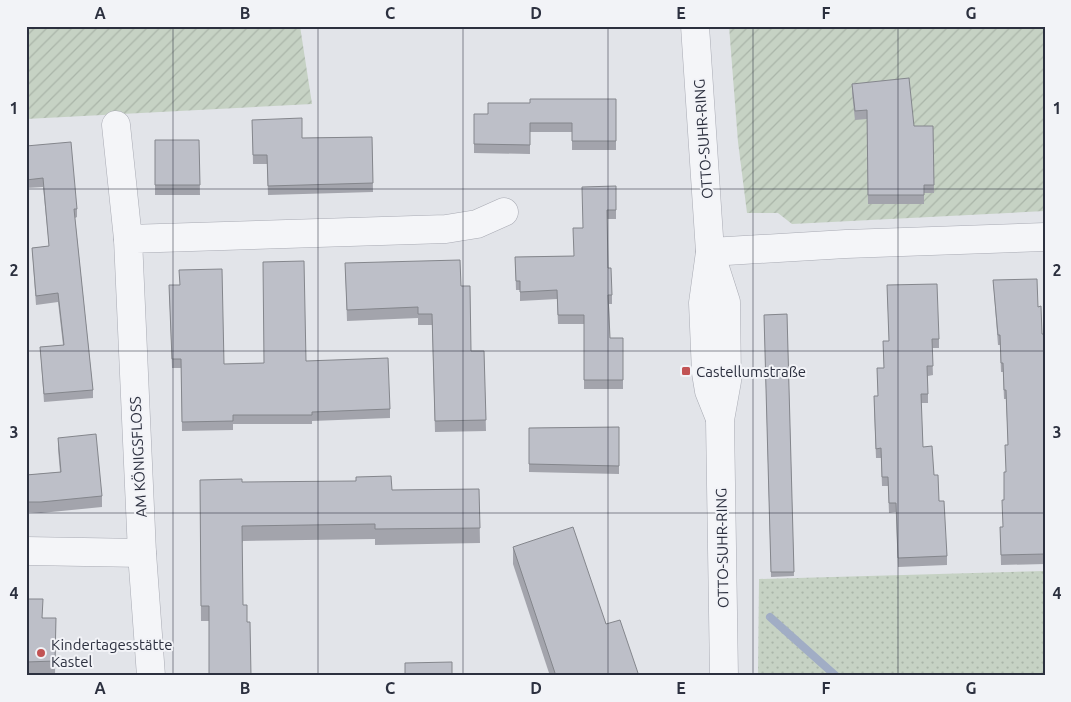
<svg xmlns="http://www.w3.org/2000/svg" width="1071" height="702" viewBox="0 0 1071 702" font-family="Ubuntu,sans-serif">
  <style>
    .grass { fill: url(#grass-dots) }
    .garden { fill: url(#garden-furrows) }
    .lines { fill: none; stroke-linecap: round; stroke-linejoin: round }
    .stream { stroke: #a1adc5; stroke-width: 8 }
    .minor-casing { stroke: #a8aab3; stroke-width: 29 }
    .minor { stroke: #f4f5f8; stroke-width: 28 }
    .wall { fill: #a3a4ac }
    .building { fill: #bdbfc8; stroke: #84868c }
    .grid { fill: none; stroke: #2c303f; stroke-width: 1; stroke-opacity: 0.55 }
    .poi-dot { fill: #c25354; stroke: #f2f3f7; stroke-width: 2 }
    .labels { text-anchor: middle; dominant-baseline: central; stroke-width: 4; stroke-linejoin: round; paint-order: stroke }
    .street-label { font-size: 15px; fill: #2c303f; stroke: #f2f3f7 }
    .poi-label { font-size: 15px; fill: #2c303f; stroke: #f2f3f7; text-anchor: start }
    .neatline { fill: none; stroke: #2c303f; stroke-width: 2 }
    .grid-label { font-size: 16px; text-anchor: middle; font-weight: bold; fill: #2c303f }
  </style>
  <defs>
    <pattern id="grass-dots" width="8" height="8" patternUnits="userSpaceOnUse" patternTransform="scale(1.25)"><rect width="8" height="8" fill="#c6d2c4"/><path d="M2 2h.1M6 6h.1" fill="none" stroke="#aab5a9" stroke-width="1.8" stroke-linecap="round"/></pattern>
    <pattern id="garden-furrows" width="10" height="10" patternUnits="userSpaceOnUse" patternTransform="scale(1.25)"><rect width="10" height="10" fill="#c6d2c4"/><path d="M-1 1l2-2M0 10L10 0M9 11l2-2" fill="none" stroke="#aab5a9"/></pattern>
  </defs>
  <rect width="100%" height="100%" fill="#e2e4e9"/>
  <!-- grass -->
  <polygon class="grass" points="1045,571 1045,676 758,676 759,579"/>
  <!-- garden -->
  <g class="garden">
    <polygon points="26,26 300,26 312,104 26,119"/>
    <polygon points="729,26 1045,26 1045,211 792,224 778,213 747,213 738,142"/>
  </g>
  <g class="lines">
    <!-- stream -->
    <polyline class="stream" points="770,617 836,676"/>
    <defs>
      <g id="minor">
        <polyline points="695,26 710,252 703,303 706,373 709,391 719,416"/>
        <polyline points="116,125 128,239"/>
        <polyline points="710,252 726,302 727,381 720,420 724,676"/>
        <polyline points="710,252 846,244 1045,237"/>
        <polyline points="26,551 142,553"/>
        <polyline points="151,676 142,553 128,239 446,229 477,224 504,212"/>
      </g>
    </defs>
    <!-- minor casing -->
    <use href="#minor" class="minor-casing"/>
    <!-- minor -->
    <use href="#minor" class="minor"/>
  </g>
  <!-- wall -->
  <g class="wall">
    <polygon points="852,84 914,126 933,126 934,193 924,193 924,204 868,204 867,119 855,120 852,93"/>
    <polygon points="616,99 616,150 572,150 572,132 530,132 530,154 474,153 474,114 488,114 530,103"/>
    <polygon points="252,120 302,138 372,137 373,192 268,195 267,164 253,164"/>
    <polygon points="155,140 199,140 200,195 155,195"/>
    <polygon points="26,146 77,209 77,217 75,218 93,390 93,398 44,402 40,347 63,345 58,302 36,305 32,248 49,246 43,187 26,188"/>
    <polygon points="616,186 616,219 607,219 608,268 612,295 612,304 609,304 610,338 623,338 623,389 584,389 584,324 558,324 557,299 520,301 520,290 516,290 515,257 574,256 583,228"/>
    <polygon points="345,263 461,286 471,351 484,351 486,431 435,432 432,325 418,325 418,318 347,321"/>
    <polygon points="993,280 1038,307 1045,355 1045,564 1001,565 1000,527 1003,527 1008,445 1006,399 1004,399 1003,372 1001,372 1000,345 998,345"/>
    <polygon points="169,285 224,364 264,363 306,361 390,409 390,418 312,421 312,424 233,424 233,430 182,431 181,368 172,368"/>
    <polygon points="887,285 939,339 939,348 932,348 933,375 928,376 928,403 921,403 923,447 934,475 939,501 947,556 947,565 898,567 896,512 889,513 888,486 882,486 881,458 876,458 874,406 874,396 878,396 877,368 884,368 883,341 889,341"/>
    <polygon points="787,314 794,576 771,577 764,315"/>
    <polygon points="619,427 619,474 529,472 529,428"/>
    <polygon points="58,438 102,496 102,507 41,513 26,512 26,475 60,472 58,449"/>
    <polygon points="200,480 392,490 479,489 480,543 375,545 375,539 243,541 209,621 201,621"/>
    <polygon points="513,547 606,624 639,676 550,676 513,564"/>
    <polygon points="26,599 43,618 56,618 55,676 26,676"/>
  </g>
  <!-- building -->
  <g class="building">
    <polygon points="909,78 914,126 933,126 934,185 924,185 924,195 868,195 867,110 855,111 852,84"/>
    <polygon points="530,99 616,99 616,141 572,141 572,123 530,123 530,145 474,144 474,114 488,114 488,103 530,103"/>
    <polygon points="302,118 302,138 372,137 373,183 268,186 267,155 253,155 252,120"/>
    <polygon points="155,140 199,140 200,185 155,185"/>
    <polygon points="71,142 77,209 74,209 93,390 44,394 40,347 64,345 58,293 36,296 32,248 49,246 43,178 26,180 26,146"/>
    <polygon points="616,186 616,210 607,210 608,268 611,268 612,295 608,295 610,338 623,338 623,380 584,380 584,315 558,315 557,290 520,292 520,281 516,281 515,257 574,256 573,228 583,228 582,187"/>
    <polygon points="460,260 461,286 470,286 471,351 484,351 486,420 435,421 432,314 418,314 418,307 347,310 345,263"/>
    <polygon points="304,261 306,361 388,358 390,409 312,412 312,415 233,415 233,421 182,422 181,359 172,359 169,285 180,285 179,270 222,269 224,364 264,363 263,262"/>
    <polygon points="1037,279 1038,307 1041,306 1042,334 1044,334 1045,355 1045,554 1001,555 1000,527 1003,527 1002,500 1004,500 1004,472 1006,472 1005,445 1008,445 1006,390 1004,390 1003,363 1001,363 1000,335 998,335 993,280"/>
    <polygon points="937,284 939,339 932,339 933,366 927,366 928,394 921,394 923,447 932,446 934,475 938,475 939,501 944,501 947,556 898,558 896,503 889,503 888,477 882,477 881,448 876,449 874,396 878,396 877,368 884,368 883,341 889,341 887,285"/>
    <polygon points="787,314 794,572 771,572 764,315"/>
    <polygon points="619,427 619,466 529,464 529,428"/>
    <polygon points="96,434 102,496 41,502 26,502 26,475 61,472 58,438"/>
    <polygon points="391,476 392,490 479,489 480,528 375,529 375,524 242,526 243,605 247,605 247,622 250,622 251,676 209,676 209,606 201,606 200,480 242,479 242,482 356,481 356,477"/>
    <polygon points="573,527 606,624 620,620 639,676 556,676 513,547"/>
    <polygon points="26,599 43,599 42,618 56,618 55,661 26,662"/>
    <polygon points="452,662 452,676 405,676 405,663"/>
  </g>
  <!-- grid -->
  <path class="grid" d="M173,26V676M318,26V676M463,26V676M608,26V676M753,26V676M898,26V676M26,189H1045M26,351H1045M26,513H1045"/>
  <!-- markers -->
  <g class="poi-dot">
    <rect x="681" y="366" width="10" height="10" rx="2.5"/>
    <circle cx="41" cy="653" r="5"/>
  </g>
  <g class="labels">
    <!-- street labels -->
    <g class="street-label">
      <text transform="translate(703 139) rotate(-94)">OTTO-SUHR-RING</text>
      <text transform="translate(138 457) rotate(-93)">AM KÖNIGSFLOSS</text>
      <text transform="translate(722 548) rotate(-91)">OTTO-SUHR-RING</text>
    </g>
    <!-- poi labels -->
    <g class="poi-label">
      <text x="696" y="371">Castellumstraße</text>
      <text x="51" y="644">Kindertagesstätte<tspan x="51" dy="17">Kastel</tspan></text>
    </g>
  </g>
  <!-- border -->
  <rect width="1071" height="702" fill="none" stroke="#f2f3f7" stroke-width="55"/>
  <rect x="28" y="28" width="1016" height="646" class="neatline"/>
  <g class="grid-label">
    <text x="100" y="19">A</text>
    <text x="245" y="19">B</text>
    <text x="390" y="19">C</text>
    <text x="536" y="19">D</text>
    <text x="681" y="19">E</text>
    <text x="826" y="19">F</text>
    <text x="971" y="19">G</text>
    <text x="14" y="114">1</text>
    <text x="1057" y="114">1</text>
    <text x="14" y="276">2</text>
    <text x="1057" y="276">2</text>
    <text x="14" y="438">3</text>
    <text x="1057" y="438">3</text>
    <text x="14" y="599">4</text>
    <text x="1057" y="599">4</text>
    <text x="100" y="694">A</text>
    <text x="245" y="694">B</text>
    <text x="390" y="694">C</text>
    <text x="536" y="694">D</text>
    <text x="681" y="694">E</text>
    <text x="826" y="694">F</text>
    <text x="971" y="694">G</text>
  </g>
</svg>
